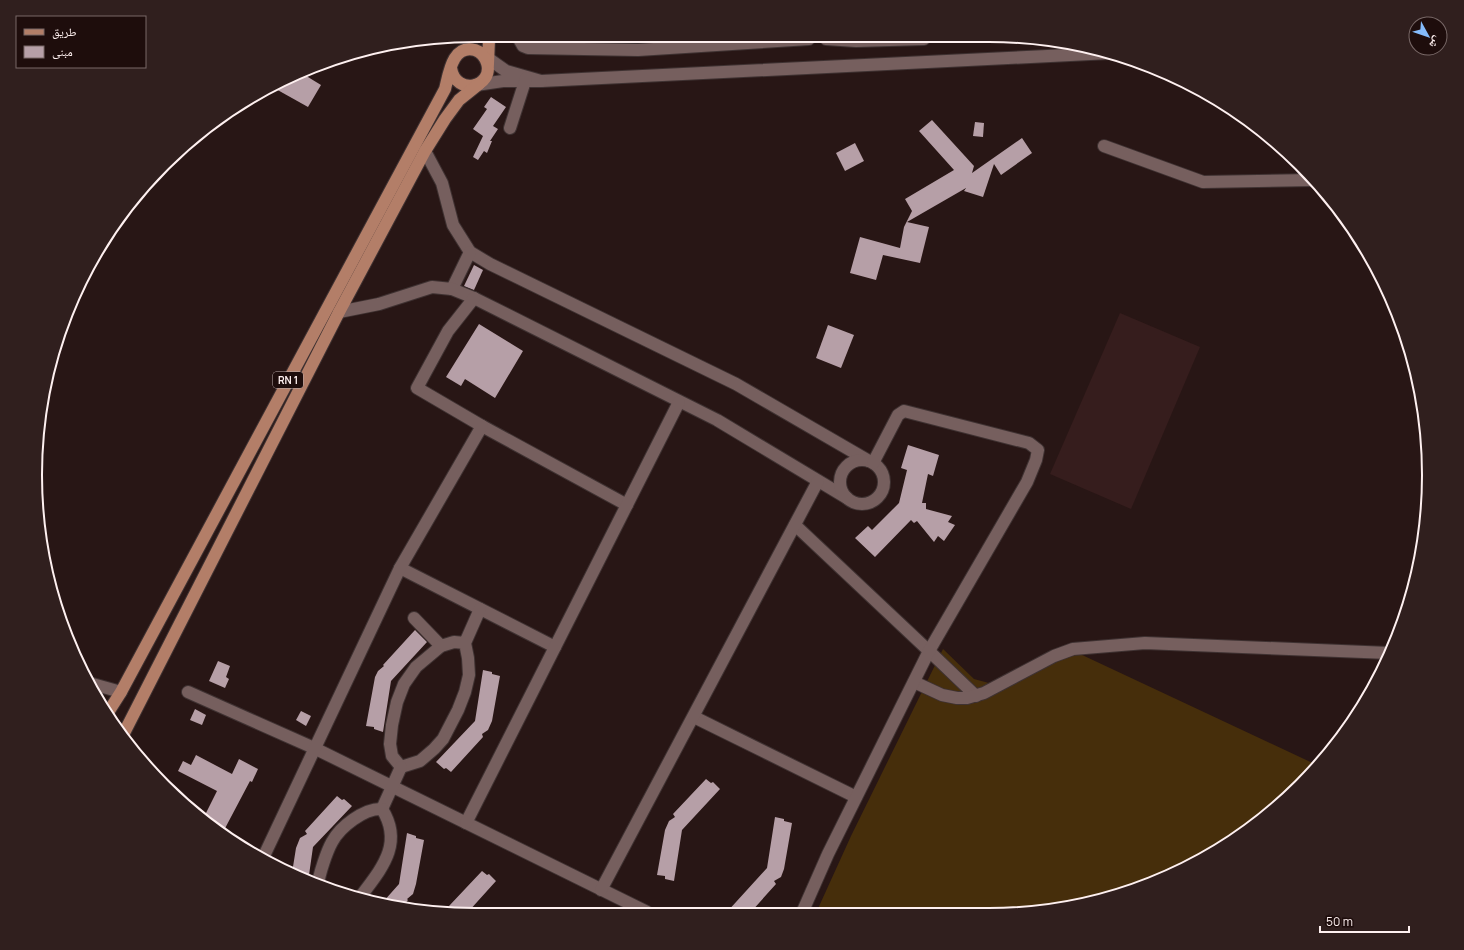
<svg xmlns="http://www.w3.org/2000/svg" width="1464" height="950" viewBox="0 0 1464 950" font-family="Manrope,'Noto Naskh Arabic',sans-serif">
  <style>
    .built { fill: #361d1d }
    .grass { fill: #462e0b }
    .building { fill: #b69fa7 }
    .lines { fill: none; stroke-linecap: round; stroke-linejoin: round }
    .minor-casing { stroke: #3f3232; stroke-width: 14 }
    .major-casing { stroke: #3f3232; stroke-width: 14 }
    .minor { stroke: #765f5e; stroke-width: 12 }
    .major { stroke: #b37e68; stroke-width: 12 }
    .labels { text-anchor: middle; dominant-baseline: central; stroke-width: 4; stroke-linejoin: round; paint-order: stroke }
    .shield { fill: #1e0d0c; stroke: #bbacac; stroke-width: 1 }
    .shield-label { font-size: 10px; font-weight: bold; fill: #fef0f0 }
    .rim { fill: none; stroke: #fef0f0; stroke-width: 2 }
  </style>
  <rect width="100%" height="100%" fill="#281615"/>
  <!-- built -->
  <polygon class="built" points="1120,313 1200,347 1131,509 1050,474"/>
  <!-- grass -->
  <polygon class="grass" points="943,649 974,679 1000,686 1061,656 1080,654 1319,766 1257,824 1184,870 1103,900 1018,914 816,913 851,836"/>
  <!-- building -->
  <g class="building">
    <polygon points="303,74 321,85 308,107 274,88"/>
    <polygon points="491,97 506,107 493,126 498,129 490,141 492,141 487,153 484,151 478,160 473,157 483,136 473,129 487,109 484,107"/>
    <polygon points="932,120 974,166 972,173 1022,138 1032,153 1001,175 994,164 983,197 964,191 966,188 907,222 929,227 920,263 883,255 876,280 850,273 860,237 900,248 904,227 912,211 905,199 954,170 919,131"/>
    <polygon points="975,122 984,123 983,137 973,136"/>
    <polygon points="855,143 864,161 845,171 836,153"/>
    <polygon points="474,265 483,270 474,290 464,286"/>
    <polygon points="479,324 523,351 495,398 465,379 461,386 446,377"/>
    <polygon points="828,325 854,335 841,368 816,358"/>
    <polygon points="908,445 939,455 933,476 928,474 922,503 926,503 926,509 952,516 948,522 955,525 944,541 938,536 934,542 917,521 914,523 911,520 875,557 855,538 868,526 872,530 899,503 907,470 901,468"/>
    <polygon points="415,630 427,642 391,681 383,732 374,729 374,727 366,726 375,677 378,671 384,666 383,665"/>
    <polygon points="218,661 230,666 226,677 229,679 225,688 209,681"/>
    <polygon points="483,670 492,672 492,674 500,676 492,721 488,730 482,734 483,737 451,772 446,768 444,769 436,762 475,721"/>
    <polygon points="195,709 206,715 202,725 190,720"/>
    <polygon points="301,711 311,716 306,726 296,720"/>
    <polygon points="196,755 232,774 239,759 258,769 252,782 250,781 222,834 203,819 217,791 178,771 183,761 191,765"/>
    <polygon points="706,779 711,783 713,782 720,789 682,830 674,881 665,879 665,876 657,875 665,830 669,821 675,817 673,814"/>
    <polygon points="337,796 342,800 344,799 352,806 313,847 308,882 306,881 292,873 296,848 300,838 307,834 305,831"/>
    <polygon points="775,817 784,819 784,821 792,823 784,869 781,877 774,881 776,884 750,913 726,913 767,868"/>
    <polygon points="407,833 416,836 416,838 424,840 416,884 413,894 407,899 408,900 402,907 383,902 399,884"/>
    <polygon points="482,871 487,875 489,874 496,881 468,912 453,911 449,906"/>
  </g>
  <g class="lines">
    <defs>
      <g id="minor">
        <polyline points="519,39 523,46 528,48 638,50 809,39"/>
        <polyline points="826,39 856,41 924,39"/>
        <polyline points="541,81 1110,53"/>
        <polyline points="476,85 503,81 541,81 506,71 482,54"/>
        <polyline points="510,128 526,78"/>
        <polyline points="1104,146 1203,182 1313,180"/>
        <polyline points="425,151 442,183 453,225 470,252 490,264 736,384 869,461"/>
        <polyline points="452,289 470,252"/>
        <polyline points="339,312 379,304 432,287 452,289 474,298 717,420 847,498"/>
        <polyline points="482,426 627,505"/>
        <circle cx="862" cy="482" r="22"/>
        <polyline points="795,525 929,651 976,696"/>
        <polyline points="400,568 555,647"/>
        <polyline points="414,618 441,646"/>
        <polyline points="465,643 454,642 441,646 416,667 404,684 397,702 392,725 390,744 392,756 401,767 420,761 434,749 443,739 458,710 465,692 469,675 468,658 465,643 480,609"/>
        <polyline points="914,682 942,695 957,698 967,698 984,693 1054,656 1073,649 1145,643 1389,653"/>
        <polyline points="89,683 121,692"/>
        <polyline points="188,692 314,748 647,912"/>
        <polyline points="694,717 856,797"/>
        <polyline points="382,809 401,767"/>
        <polyline points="466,823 679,402"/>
        <polyline points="263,858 400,568 482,426 417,388 448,331 474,298"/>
        <path d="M318,885C319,874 327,851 332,842C340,827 364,808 382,809C404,844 381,869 361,896"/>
        <polyline points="601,890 818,481"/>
        <polyline points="802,913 828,854 929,651 1027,482 1036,460 1038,450 1029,443 904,411 898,415 873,463"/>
      </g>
      <g id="major">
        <polyline points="488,64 489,39"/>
        <path d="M107,714L121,692L445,89C449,74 452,44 475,50C481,52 485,57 487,63C494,87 456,97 451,68"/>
        <polyline points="123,735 339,312 425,151 445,119 459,100 479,84"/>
      </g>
    </defs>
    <!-- minor casing -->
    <use href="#minor" class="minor-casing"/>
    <!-- major casing -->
    <use href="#major" class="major-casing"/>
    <!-- minor -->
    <use href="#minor" class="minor"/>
    <!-- major -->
    <use href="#major" class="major"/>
  </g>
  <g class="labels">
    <!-- shield labels -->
    <rect class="shield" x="273" y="372" width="30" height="16" rx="3"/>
    <g class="shield-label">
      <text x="288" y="380">RN 1</text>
    </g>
  </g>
  <!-- crop -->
  <path d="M0 0H1464V950H0ZM475 42H989A433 433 0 0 1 1422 475V475A433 433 0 0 1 989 908H475A433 433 0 0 1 42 475V475A433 433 0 0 1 475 42Z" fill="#301f1e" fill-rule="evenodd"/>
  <path class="rim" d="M475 42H989A433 433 0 0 1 1422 475V475A433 433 0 0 1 989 908H475A433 433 0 0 1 42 475V475A433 433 0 0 1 475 42Z"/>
  <!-- legend -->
  <rect x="16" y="16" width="130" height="52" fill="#1e0d0c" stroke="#786867"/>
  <rect x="24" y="29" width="20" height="6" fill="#b37e68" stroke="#786867"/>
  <text x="52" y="36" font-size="12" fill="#fef0f0">طريق</text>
  <rect x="24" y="46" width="20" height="12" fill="#b69fa7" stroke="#786867"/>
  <text x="52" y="56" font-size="12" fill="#fef0f0">مبنى</text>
  <!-- north arrow -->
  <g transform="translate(1428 36) rotate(130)"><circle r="19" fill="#1e0d0c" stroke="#786867"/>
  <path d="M0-3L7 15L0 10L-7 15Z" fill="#85bbfb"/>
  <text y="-6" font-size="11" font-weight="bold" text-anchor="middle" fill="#fef0f0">ش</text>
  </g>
  <!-- scale -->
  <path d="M1320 926v6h89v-6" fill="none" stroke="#fef0f0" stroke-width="2"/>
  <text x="1326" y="926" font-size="12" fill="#fef0f0" stroke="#1e0d0c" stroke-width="3" paint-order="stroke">50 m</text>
</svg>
